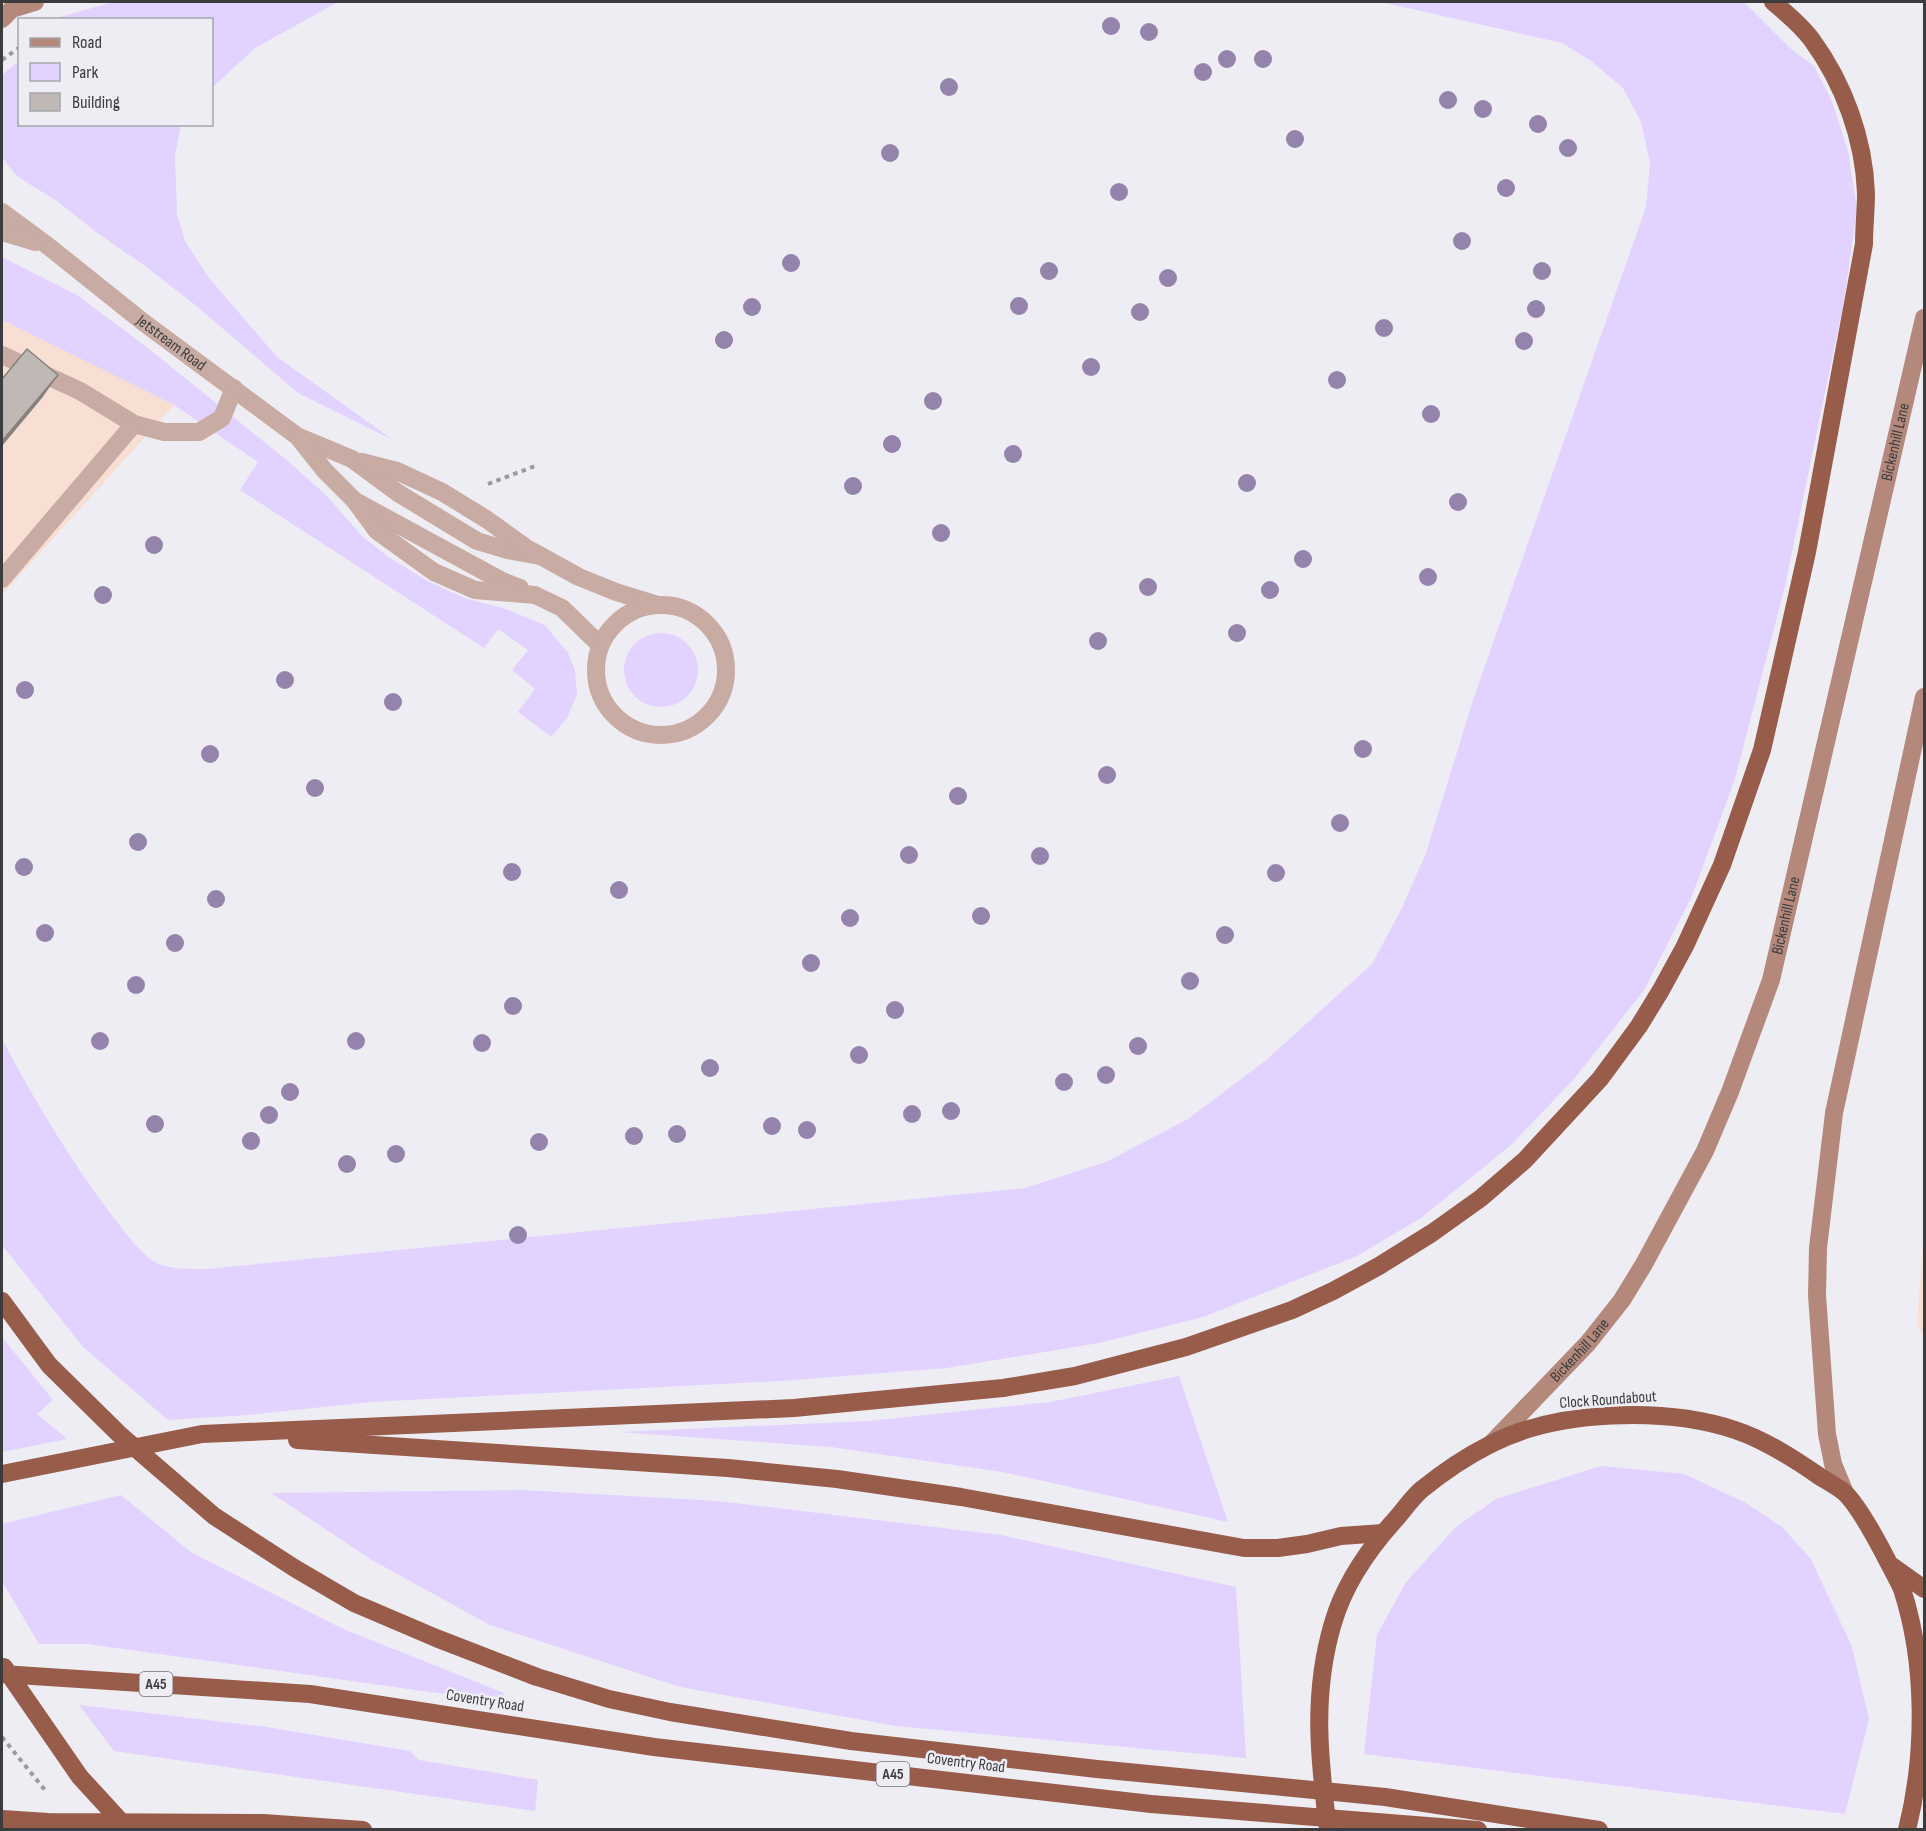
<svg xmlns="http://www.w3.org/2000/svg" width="1926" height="1831" viewBox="0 0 1926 1831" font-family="'Sofia Sans Condensed',sans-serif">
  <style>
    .commercial { fill: #f7dfd4 }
    .green { fill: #e1d2ff }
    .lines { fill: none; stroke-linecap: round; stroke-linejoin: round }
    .path { stroke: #9c9ba0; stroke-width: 4; stroke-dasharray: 4.5 4.5; stroke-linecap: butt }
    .lane { stroke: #c8aba2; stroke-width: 18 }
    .secondary { stroke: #b4897c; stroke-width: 18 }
    .highway { stroke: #975c4a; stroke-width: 18 }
    .tree { fill: #9483ab }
    .shaded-wall { fill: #86817f }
    .building { fill: #c0b8b5; stroke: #86817f; stroke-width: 1.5 }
    .labels { text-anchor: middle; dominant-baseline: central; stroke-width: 5; stroke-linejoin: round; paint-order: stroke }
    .shield { fill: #efedf4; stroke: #727075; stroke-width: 1.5 }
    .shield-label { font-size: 15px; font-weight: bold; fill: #3c3b3e }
    .street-label { font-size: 16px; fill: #3c3b3e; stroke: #efedf4 }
  </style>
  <rect width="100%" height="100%" fill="#efedf4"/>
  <!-- commercial -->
  <g class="commercial">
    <polygon points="7,322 174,405 2,595 2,323"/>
    <polygon points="1924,1229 1924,1339 1917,1325"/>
  </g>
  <!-- green -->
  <g class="green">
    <polygon points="113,2 338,2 255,48 212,88 212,20 53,19"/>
    <path d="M1381,2H1744L1791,49L1814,66L1832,101L1848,151L1857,209L1844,301L1785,586L1735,779L1692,896L1644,990L1574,1079L1511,1145L1421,1218L1357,1256L1203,1317L1099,1343L947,1368L780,1381L371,1402L248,1415L168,1420L83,1347L2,1245V1039C34,1100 69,1158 110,1213C122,1228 137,1250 153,1261C168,1270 190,1269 207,1269L1025,1188L1106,1162L1188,1119L1265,1061L1372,964L1402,908L1426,853L1474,697L1646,207L1650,163L1641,122L1623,88L1591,61L1562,43Z"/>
    <polygon points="19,61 20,124 181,125 175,155 177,213 185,241 209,278 277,357 393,440 298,393 194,304 145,266 96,232 57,201 18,177 2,158 2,75"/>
    <polygon points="2,257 77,295 144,345 283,457 324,493 363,537 390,558 429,582 467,599 503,608 545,625 568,653 575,670 577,694 567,718 551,737 518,712 535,689 512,670 528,650 498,629 484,648 240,490 258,462 174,405 7,322 2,323"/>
    <circle cx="661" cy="670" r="37"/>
    <polygon points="2,1337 53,1400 37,1414 67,1439 2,1452"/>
    <polygon points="1179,1376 1228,1522 1002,1472 831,1447 618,1432 869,1421 1050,1402"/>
    <polygon points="1601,1466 1684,1474 1746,1503 1782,1527 1811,1559 1852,1647 1869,1719 1845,1814 1364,1754 1377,1635 1406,1582 1456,1527 1496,1499"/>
    <polygon points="522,1490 718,1501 1001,1535 1236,1587 1246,1758 896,1726 680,1687 490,1625 370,1559 271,1493"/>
    <polygon points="121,1495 192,1553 341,1628 504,1693 501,1702 88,1644 39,1644 2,1581 2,1524"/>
    <polygon points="79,1705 267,1727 410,1751 419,1760 538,1780 535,1811 114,1751"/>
  </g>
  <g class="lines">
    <!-- path -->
    <g class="path">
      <polyline points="2,60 20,47"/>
      <polyline points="488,484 535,466"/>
      <polyline points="2,1737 45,1790"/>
    </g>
    <!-- lane -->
    <g class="lane">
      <path id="s1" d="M2,212L48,246L143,322L297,436L352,459L398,493L477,541L507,550L540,556"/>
      <polyline points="2,232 35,242"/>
      <polyline points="2,355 80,391 134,424 164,432 199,432 222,418 234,388"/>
      <polyline points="298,437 325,471 355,501 502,581 520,588"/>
      <polyline points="362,462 397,471 442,492 486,519 528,549 579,577 616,592 655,604"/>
      <polyline points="355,501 377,531 434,572 475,590 535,595 562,608 600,645"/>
      <polyline points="2,579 134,424"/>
      <circle cx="661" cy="670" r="65"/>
    </g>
    <!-- secondary -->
    <g class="secondary">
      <polyline points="2,19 12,9 35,2"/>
      <path id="s2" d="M1491,1444L1588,1343L1622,1300L1644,1264L1705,1151L1730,1092L1771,980L1924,318"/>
      <polyline points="1845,1493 1833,1464 1827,1434 1817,1295 1818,1248 1834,1113 1924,697"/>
    </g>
    <!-- highway -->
    <g class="highway">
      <polyline points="2,1301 49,1365 119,1434 214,1516 296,1569 354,1603 436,1638 537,1677 609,1699 670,1712 851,1741 1097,1769 1385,1797 1599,1830"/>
      <polyline points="297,1440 728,1468 837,1479 961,1497 1244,1548 1278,1548 1307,1544 1341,1536 1383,1533"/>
      <path d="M2,1474L202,1434L794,1408L1003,1388L1075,1376L1186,1347L1292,1310L1333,1291L1379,1266L1432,1233L1481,1198L1525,1160L1600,1079L1639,1026L1661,990L1685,946L1722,865L1762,750L1778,680L1807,552L1864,244C1864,227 1866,210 1866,193C1864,139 1844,84 1812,40C1801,25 1786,13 1773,2"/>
      <polyline points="1892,1566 1924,1589"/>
      <polyline points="4,1667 80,1777 125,1826"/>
      <polyline points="2,1674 310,1694 654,1747 1151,1804 1478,1830"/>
      <polyline points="2,1819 48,1822 263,1823 363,1830"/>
      <path d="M1328,1829C1319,1758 1312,1693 1333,1623C1344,1585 1368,1550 1394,1521C1403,1511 1411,1499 1421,1490C1442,1473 1467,1456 1491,1444C1557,1410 1665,1407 1735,1430C1765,1440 1793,1458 1819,1476C1827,1481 1836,1486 1844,1492C1857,1504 1874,1535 1883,1552C1889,1564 1896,1576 1902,1589C1926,1663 1926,1754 1907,1830"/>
    </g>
  </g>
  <!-- trees -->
  <g class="tree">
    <circle cx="1111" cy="26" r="9"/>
    <circle cx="1149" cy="32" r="9"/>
    <circle cx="1227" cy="59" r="9"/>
    <circle cx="1263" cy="59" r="9"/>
    <circle cx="1203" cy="72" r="9"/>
    <circle cx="949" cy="87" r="9"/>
    <circle cx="1448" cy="100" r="9"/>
    <circle cx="1483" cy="109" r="9"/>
    <circle cx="1538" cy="124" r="9"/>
    <circle cx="1295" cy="139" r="9"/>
    <circle cx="1568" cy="148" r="9"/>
    <circle cx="890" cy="153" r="9"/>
    <circle cx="1506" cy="188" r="9"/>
    <circle cx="1119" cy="192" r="9"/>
    <circle cx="1462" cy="241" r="9"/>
    <circle cx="791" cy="263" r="9"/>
    <circle cx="1049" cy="271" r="9"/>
    <circle cx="1542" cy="271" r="9"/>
    <circle cx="1168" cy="278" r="9"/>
    <circle cx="1019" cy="306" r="9"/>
    <circle cx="752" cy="307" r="9"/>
    <circle cx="1536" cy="309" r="9"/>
    <circle cx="1140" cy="312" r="9"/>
    <circle cx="1384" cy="328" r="9"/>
    <circle cx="724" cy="340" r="9"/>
    <circle cx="1524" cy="341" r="9"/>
    <circle cx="1091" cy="367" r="9"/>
    <circle cx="1337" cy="380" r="9"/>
    <circle cx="933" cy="401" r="9"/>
    <circle cx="1431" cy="414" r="9"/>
    <circle cx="892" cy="444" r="9"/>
    <circle cx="1013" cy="454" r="9"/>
    <circle cx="1247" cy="483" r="9"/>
    <circle cx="853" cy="486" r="9"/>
    <circle cx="1458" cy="502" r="9"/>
    <circle cx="941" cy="533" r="9"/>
    <circle cx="154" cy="545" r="9"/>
    <circle cx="1303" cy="559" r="9"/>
    <circle cx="1428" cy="577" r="9"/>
    <circle cx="1148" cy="587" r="9"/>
    <circle cx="1270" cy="590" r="9"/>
    <circle cx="103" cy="595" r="9"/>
    <circle cx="1237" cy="633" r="9"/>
    <circle cx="1098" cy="641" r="9"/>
    <circle cx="285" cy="680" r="9"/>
    <circle cx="25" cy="690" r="9"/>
    <circle cx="393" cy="702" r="9"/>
    <circle cx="1363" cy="749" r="9"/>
    <circle cx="210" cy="754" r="9"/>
    <circle cx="1107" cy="775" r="9"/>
    <circle cx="315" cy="788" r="9"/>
    <circle cx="958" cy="796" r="9"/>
    <circle cx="1340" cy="823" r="9"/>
    <circle cx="138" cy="842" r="9"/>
    <circle cx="909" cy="855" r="9"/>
    <circle cx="1040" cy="856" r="9"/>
    <circle cx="24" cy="867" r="9"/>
    <circle cx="512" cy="872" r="9"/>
    <circle cx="1276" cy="873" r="9"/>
    <circle cx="619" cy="890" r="9"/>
    <circle cx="216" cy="899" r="9"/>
    <circle cx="981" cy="916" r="9"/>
    <circle cx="850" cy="918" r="9"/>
    <circle cx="45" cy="933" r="9"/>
    <circle cx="1225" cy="935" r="9"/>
    <circle cx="175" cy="943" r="9"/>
    <circle cx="811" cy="963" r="9"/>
    <circle cx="1190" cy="981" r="9"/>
    <circle cx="136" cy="985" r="9"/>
    <circle cx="513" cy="1006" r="9"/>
    <circle cx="895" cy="1010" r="9"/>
    <circle cx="100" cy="1041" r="9"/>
    <circle cx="356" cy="1041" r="9"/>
    <circle cx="482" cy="1043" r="9"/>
    <circle cx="1138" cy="1046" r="9"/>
    <circle cx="859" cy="1055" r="9"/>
    <circle cx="710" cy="1068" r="9"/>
    <circle cx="1106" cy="1075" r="9"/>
    <circle cx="1064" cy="1082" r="9"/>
    <circle cx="290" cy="1092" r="9"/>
    <circle cx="951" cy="1111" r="9"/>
    <circle cx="912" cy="1114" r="9"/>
    <circle cx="269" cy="1115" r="9"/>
    <circle cx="155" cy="1124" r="9"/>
    <circle cx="772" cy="1126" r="9"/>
    <circle cx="807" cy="1130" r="9"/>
    <circle cx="677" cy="1134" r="9"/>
    <circle cx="634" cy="1136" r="9"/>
    <circle cx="251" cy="1141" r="9"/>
    <circle cx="539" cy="1142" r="9"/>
    <circle cx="396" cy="1154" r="9"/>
    <circle cx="347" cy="1164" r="9"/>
    <circle cx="518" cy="1235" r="9"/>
  </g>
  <!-- shaded-wall -->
  <polygon class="shaded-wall" points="58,375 42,398 2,446 2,441"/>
  <!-- building -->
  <polygon class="building" points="27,349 58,375 2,441 2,379"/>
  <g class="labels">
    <!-- shield labels -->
    <g class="shield">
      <rect x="139.5" y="1672" width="33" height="24" rx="4.5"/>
      <rect x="876.5" y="1762" width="33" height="24" rx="4.5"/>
    </g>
    <g class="shield-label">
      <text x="156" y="1684">A45</text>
      <text x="893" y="1774">A45</text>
    </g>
    <!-- street labels -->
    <g class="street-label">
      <text stroke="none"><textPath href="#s1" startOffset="214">Jetstream Road</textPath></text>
      <text stroke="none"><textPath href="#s2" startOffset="1101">Bickenhill Lane</textPath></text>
      <text stroke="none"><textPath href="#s2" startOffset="615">Bickenhill Lane</textPath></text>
      <text stroke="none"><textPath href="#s2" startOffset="129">Bickenhill Lane</textPath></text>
      <text transform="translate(1608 1400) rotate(-4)">Clock Roundabout</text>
      <text transform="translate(485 1701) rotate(9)">Coventry Road</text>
      <text transform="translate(966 1763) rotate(7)">Coventry Road</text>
    </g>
  </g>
  <!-- border -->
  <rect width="1926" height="1831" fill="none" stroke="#3c3b3e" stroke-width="6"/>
  <!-- legend -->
  <rect x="18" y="18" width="195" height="108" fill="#efedf4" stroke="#a7a6ab" stroke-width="1.5"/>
  <rect x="30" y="38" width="30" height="9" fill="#b4897c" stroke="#a7a6ab" stroke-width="1.5"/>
  <text x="72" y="48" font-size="18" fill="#3c3b3e">Road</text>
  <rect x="30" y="63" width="30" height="18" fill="#e1d2ff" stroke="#a7a6ab" stroke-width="1.5"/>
  <text x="72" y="78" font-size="18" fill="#3c3b3e">Park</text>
  <rect x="30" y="93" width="30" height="18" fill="#c0b8b5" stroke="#a7a6ab" stroke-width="1.5"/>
  <text x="72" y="108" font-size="18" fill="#3c3b3e">Building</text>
</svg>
